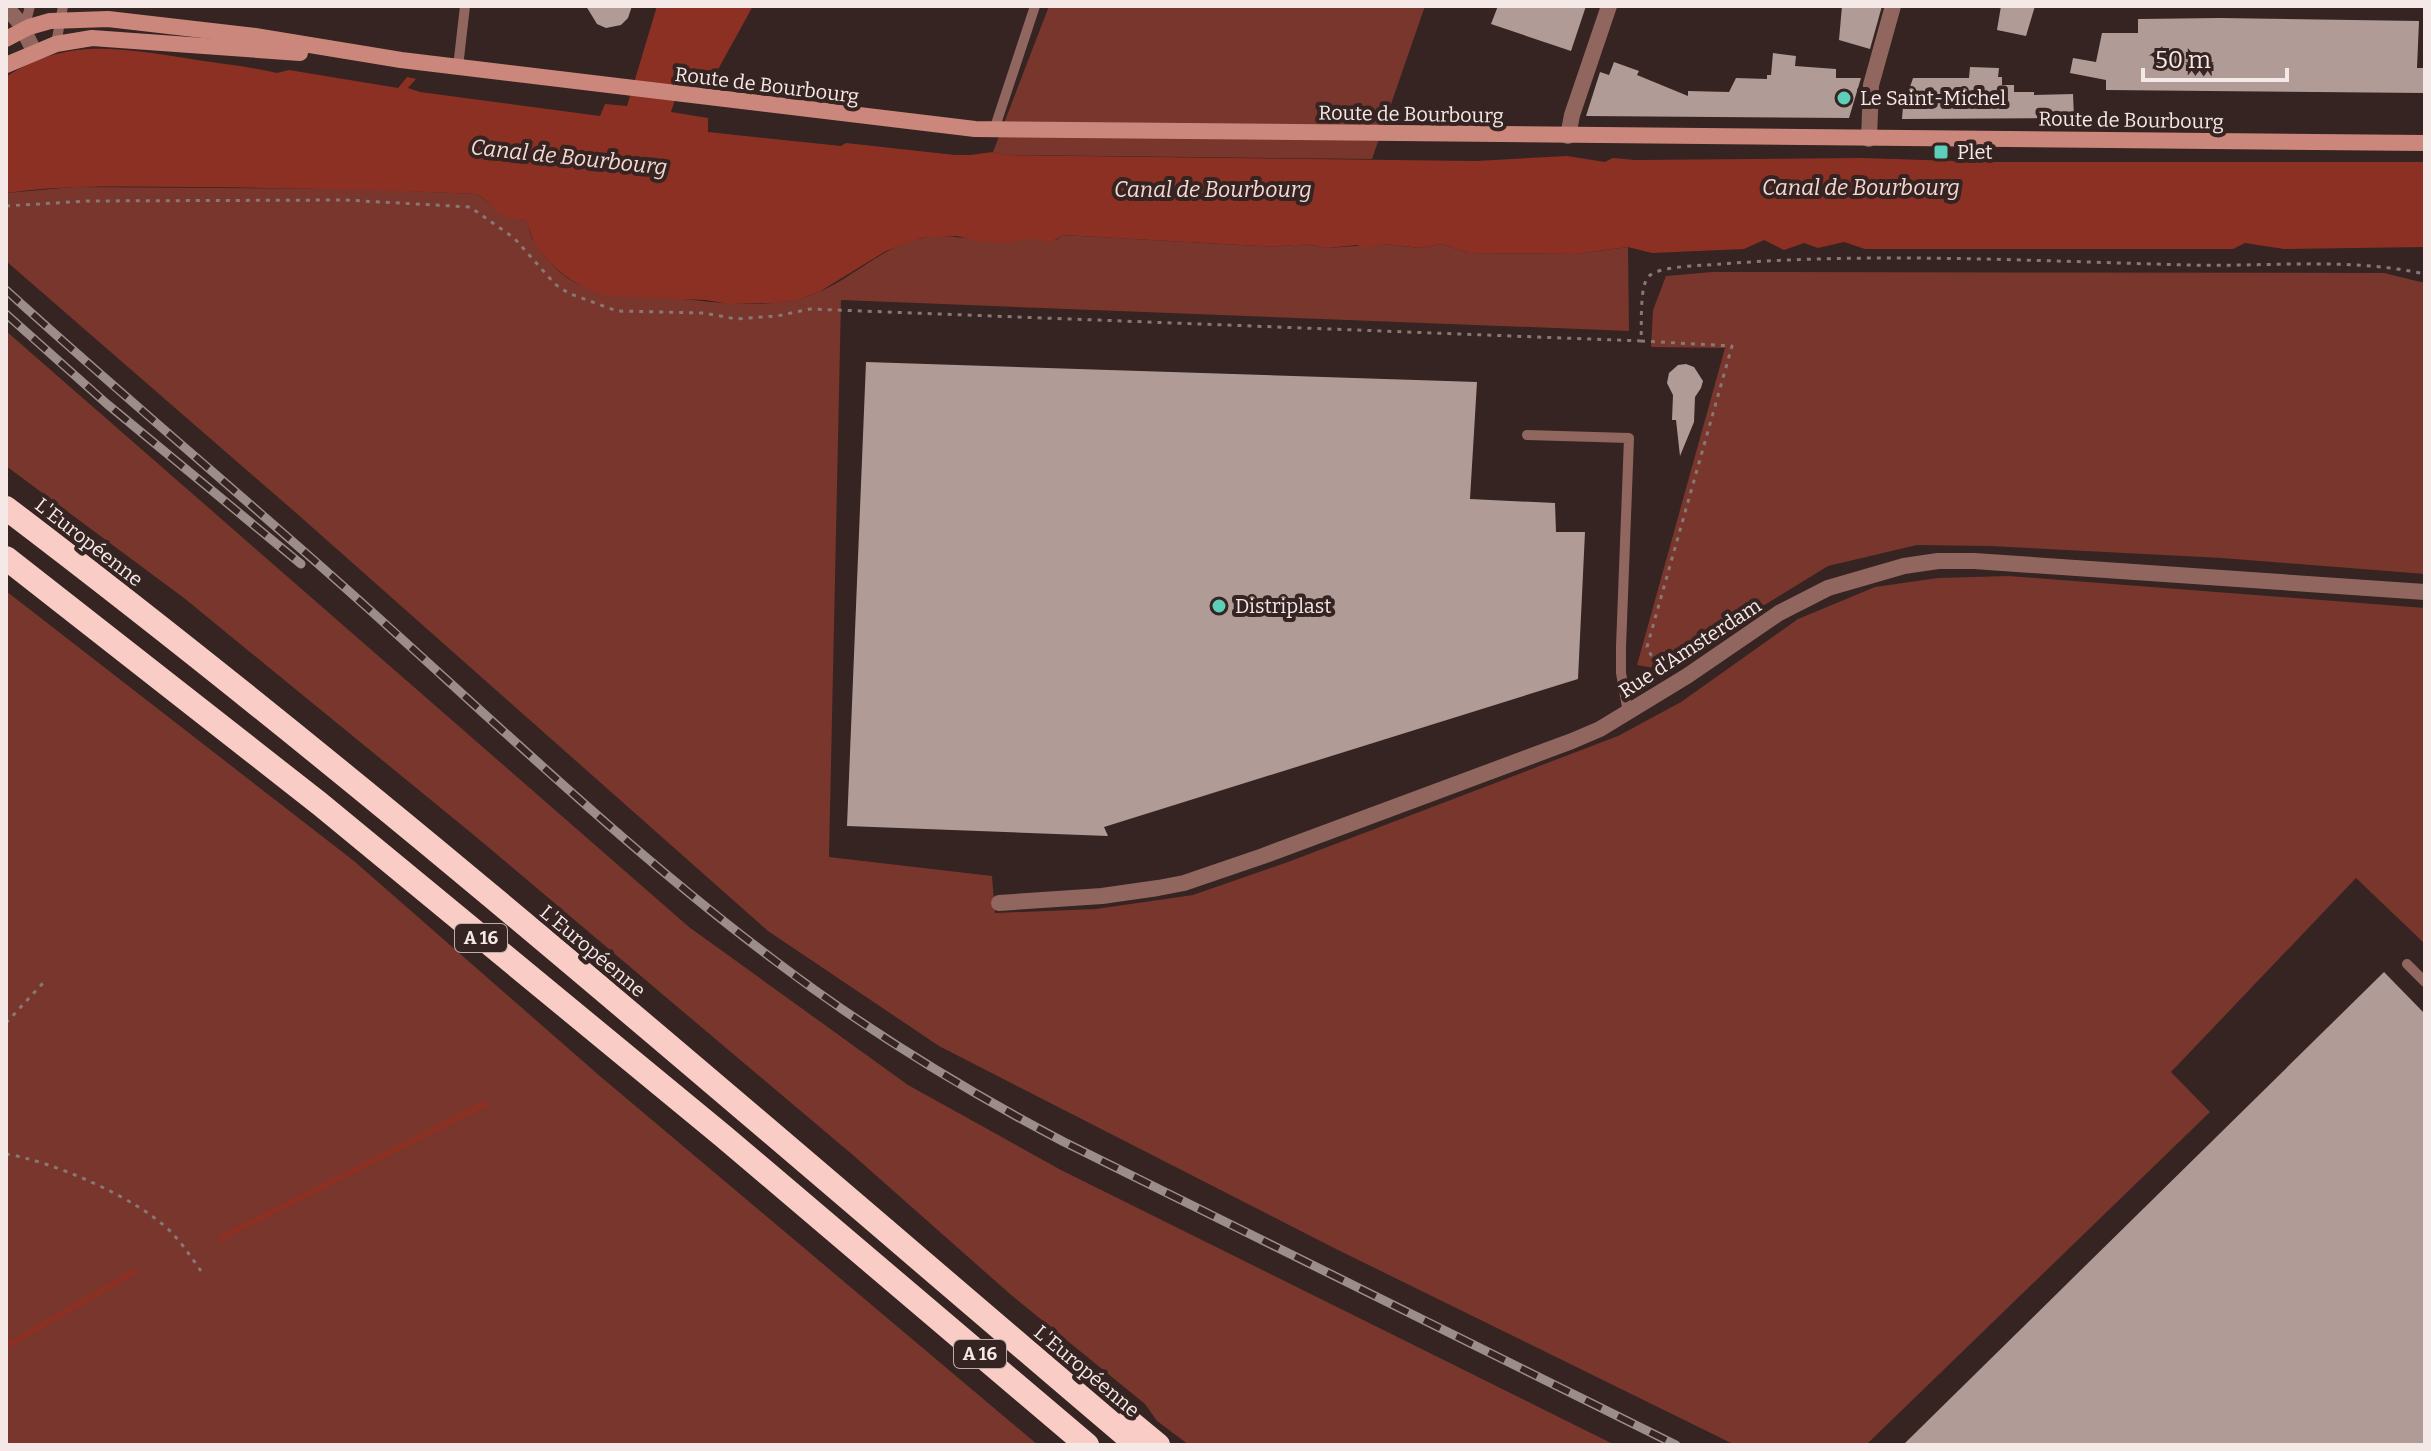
<svg xmlns="http://www.w3.org/2000/svg" width="2431" height="1451" viewBox="0 0 2431 1451" font-family="Bitter,serif">
  <style>
    .green { fill: #78362c }
    .water { fill: #8c3024 }
    .lines { fill: none; stroke-linecap: round; stroke-linejoin: round }
    .stream { stroke: #8c3024; stroke-width: 6 }
    .building { fill: #b19b97 }
    .path { stroke: #877875; stroke-width: 3; stroke-dasharray: 4 6; stroke-linecap: butt }
    .service { stroke: #91665e; stroke-width: 10 }
    .minor { stroke: #91665e; stroke-width: 16 }
    .secondary { stroke: #cc877c; stroke-width: 16 }
    .motorway { stroke: #f9cdc5; stroke-width: 24 }
    .rail-casing { stroke: #9c8d8b; stroke-width: 9 }
    .rail { stroke: #352421; stroke-width: 6; stroke-dasharray: 18; stroke-linecap: butt }
    .poi-dot { fill: #5cceba; stroke: #352421; stroke-width: 3 }
    .labels { text-anchor: middle; dominant-baseline: central; stroke-width: 8; stroke-linejoin: round; paint-order: stroke }
    .shield { fill: #352421; stroke: #bbaeac; stroke-width: 2 }
    .shield-label { font-size: 18px; font-weight: bold; fill: #f5e9e7 }
    .street-label { font-size: 20px; fill: #f5e9e7; stroke: #352421 }
    .poi-label { font-size: 20px; fill: #f5e9e7; stroke: #352421; text-anchor: start }
    .water-label { font-size: 22px; font-style: italic; fill: #f4d8d3; stroke: #352421 }
  </style>
  <rect width="100%" height="100%" fill="#352421"/>
  <!-- green -->
  <g class="green">
    <polygon points="1049,6 1425,6 1372,159 1005,155 993,152"/>
    <path d="M74,187L366,189L476,194C493,202 500,221 524,219C530,225 529,233 533,240C540,252 550,264 561,273C573,283 589,290 604,294C615,298 629,295 641,295C699,298 759,315 816,293C852,279 879,249 918,239C949,231 978,243 1008,242C1012,242 1015,240 1019,239C1031,236 1044,239 1056,240L1063,235L1277,247L1287,245L1296,247L1305,244L1327,248L1384,244L1421,248L1442,244L1469,253L1575,254L1628,247L1629,331L841,300L829,857L992,876L995,913L1096,909L1193,895L1288,862L1618,736L1681,702L1798,619L1875,587L1938,578L2009,576L2425,608V944L2356,878L2171,1072L2210,1112L1866,1445H1735L1332,1247L939,1046L768,931L295,512L6,261V193Z"/>
    <polygon points="1712,272 2384,273 2425,283 2425,574 2222,558 1990,546 1917,545 1828,566 1660,669 1637,665 1725,348 1651,347 1653,310 1666,276"/>
    <polygon points="6,331 689,927 908,1085 1061,1170 1615,1445 1189,1445 1157,1421 1145,1404 1010,1294 854,1156 475,836 184,598 6,466"/>
    <polygon points="6,591 354,861 601,1077 1038,1445 6,1445"/>
  </g>
  <!-- water -->
  <path class="water" d="M657,6H753L716,73L684,72L671,112L708,118V132L841,146L846,143L955,155H970L993,152L1005,155L1476,161L1567,156L1605,162L1613,158L1635,160L1862,158L1986,162H2425V247L2284,249L2245,243L2233,249H1865L1844,242L1818,248L1804,243L1784,250L1764,240L1744,249L1652,253L1628,247L1575,254L1469,253L1442,244L1421,248L1384,244L1364,248L1357,245L1327,248L1305,244L1296,247L1287,245L1277,247L1063,235L1050,243L1031,238L1009,243L982,242L957,236L921,238L886,251L819,292L796,300L775,303L729,304L706,300L607,296C578,288 550,269 534,242C530,234 530,226 524,219C495,222 497,204 476,194C382,190 289,188 195,187C132,187 68,184 6,193V77C68,36 122,49 191,59C220,64 248,66 277,73L289,70L398,88L407,77L416,79L408,88L420,92L600,116L605,104L627,106Z"/>
  <g class="lines">
    <!-- stream -->
    <g class="stream">
      <polyline points="221,1238 485,1104"/>
      <polyline points="6,1346 134,1272"/>
    </g>
  </g>
  <!-- building -->
  <g class="building">
    <polygon points="586,6 632,6 628,18 621,25 606,28 597,24"/>
    <polygon points="1498,6 1586,6 1571,51 1491,24"/>
    <polygon points="1842,6 1882,6 1870,49 1839,40"/>
    <polygon points="2001,6 2035,6 2026,36 1997,30"/>
    <polygon points="2220,18 2419,21 2417,68 2425,68 2425,93 2106,90 2106,80 2070,73 2073,58 2096,62 2102,33 2138,33 2138,19"/>
    <polygon points="1773,53 1796,56 1795,66 1836,69 1836,78 1861,78 1849,118 1586,116 1600,72 1609,75 1614,62 1639,71 1637,75 1688,96 1688,91 1729,92 1736,78 1767,79 1767,75 1771,75"/>
    <polygon points="1970,67 1999,68 1998,77 2002,77 2002,85 2014,85 2014,92 2034,92 2034,95 2073,94 2074,118 1902,119 1904,93 1908,93 1913,78 1969,78"/>
    <polygon points="866,362 1477,382 1470,499 1555,503 1556,532 1585,532 1578,679 1104,827 1108,836 847,826"/>
    <polygon points="1678,365 1686,364 1694,367 1703,381 1701,388 1695,397 1694,422 1680,456 1676,420 1672,420 1673,395 1667,383 1669,373"/>
    <polygon points="2384,972 2425,1014 2425,1445 1903,1445"/>
  </g>
  <g class="lines">
    <!-- path -->
    <g class="path">
      <path d="M6,206L86,201L345,200L470,207L514,238L555,284L568,293L617,311L704,313L736,319L777,316L810,309L1641,341C1642,326 1639,285 1649,276C1662,265 1704,266 1721,264C1876,252 2033,261 2189,265C2267,267 2348,257 2425,274"/>
      <polyline points="1641,341 1732,346 1647,647 1651,655 1668,665"/>
      <polyline points="6,1023 43,983"/>
      <path d="M6,1154C52,1161 137,1198 170,1231C182,1243 191,1257 201,1271"/>
    </g>
    <!-- service -->
    <g class="service">
      <polyline points="24,29 30,6"/>
      <polyline points="56,44 63,6"/>
      <polyline points="458,67 465,6"/>
      <polyline points="994,130 1035,6"/>
      <polyline points="1527,435 1629,438 1621,647 1621,673 1628,713"/>
      <polyline points="2407,964 2425,982"/>
    </g>
    <!-- minor -->
    <g class="minor">
      <polyline points="6,7 20,23 34,51"/>
      <polyline points="1568,136 1572,115 1609,6"/>
      <polyline points="1869,139 1871,85 1893,6"/>
      <polyline points="999,903 1102,896 1158,888 1184,883 1263,856 1572,741 1600,729 1687,676 1779,613 1828,588 1904,566 1938,561 1974,561 2425,592"/>
    </g>
    <!-- secondary -->
    <g class="secondary">
      <polyline points="6,39 29,27 50,21 108,19 255,36 401,60 975,129 2425,143"/>
      <polyline points="6,65 56,44 92,38 300,53"/>
    </g>
    <!-- motorway -->
    <g class="motorway">
      <path d="M6,508C396,804 764,1128 1137,1445"/>
      <polyline points="6,558 320,804 723,1136 1087,1445"/>
      <polyline points="1129,1421 1158,1445"/>
    </g>
    <defs>
      <g id="rail">
        <path d="M6,290C126,399 251,503 371,611C503,730 632,853 774,960C865,1029 963,1089 1064,1142L1676,1445"/>
        <polyline points="6,314 107,404 301,564"/>
      </g>
    </defs>
    <!-- rail casing -->
    <use href="#rail" class="rail-casing"/>
    <!-- rail -->
    <use href="#rail" class="rail"/>
  </g>
  <!-- markers -->
  <g class="poi-dot">
    <circle cx="1844" cy="98" r="8"/>
    <rect x="1933" y="144" width="16" height="16" rx="4"/>
    <circle cx="1219" cy="606" r="8"/>
  </g>
  <g class="labels">
    <!-- shield labels -->
    <g class="shield">
      <rect x="455" y="924" width="52" height="28" rx="6"/>
      <rect x="954" y="1340" width="52" height="28" rx="6"/>
    </g>
    <g class="shield-label">
      <text x="481" y="938">A 16</text>
      <text x="980" y="1354">A 16</text>
    </g>
    <!-- street labels -->
    <g class="street-label">
      <text transform="translate(767 85) rotate(7)">Route de Bourbourg</text>
      <text transform="translate(1411 114) rotate(1)">Route de Bourbourg</text>
      <text transform="translate(2131 120) rotate(1)">Route de Bourbourg</text>
      <text transform="translate(89 542) rotate(38)">L'Européenne</text>
      <text transform="translate(1690 648) rotate(-33)">Rue d'Amsterdam</text>
      <text transform="translate(593 951) rotate(40)">L'Européenne</text>
      <text transform="translate(1087 1371) rotate(40)">L'Européenne</text>
    </g>
    <!-- poi labels -->
    <g class="poi-label">
      <text x="1860" y="98">Le Saint-Michel</text>
      <text x="1957" y="152">Plet</text>
      <text x="1235" y="606">Distriplast</text>
    </g>
    <!-- water labels -->
    <g class="water-label">
      <text transform="translate(569 157) rotate(6)">Canal de Bourbourg</text>
      <text x="1861" y="187">Canal de Bourbourg</text>
      <text x="1213" y="189">Canal de Bourbourg</text>
    </g>
  </g>
  <!-- border -->
  <rect width="2431" height="1451" fill="none" stroke="#f5e9e7" stroke-width="16"/>
  <!-- scale -->
  <path d="M2143 68v12h144v-12" fill="none" stroke="#f5e9e7" stroke-width="4"/>
  <text x="2155" y="68" font-size="24" fill="#f5e9e7" stroke="#352421" stroke-width="6" paint-order="stroke">50 m</text>
</svg>
